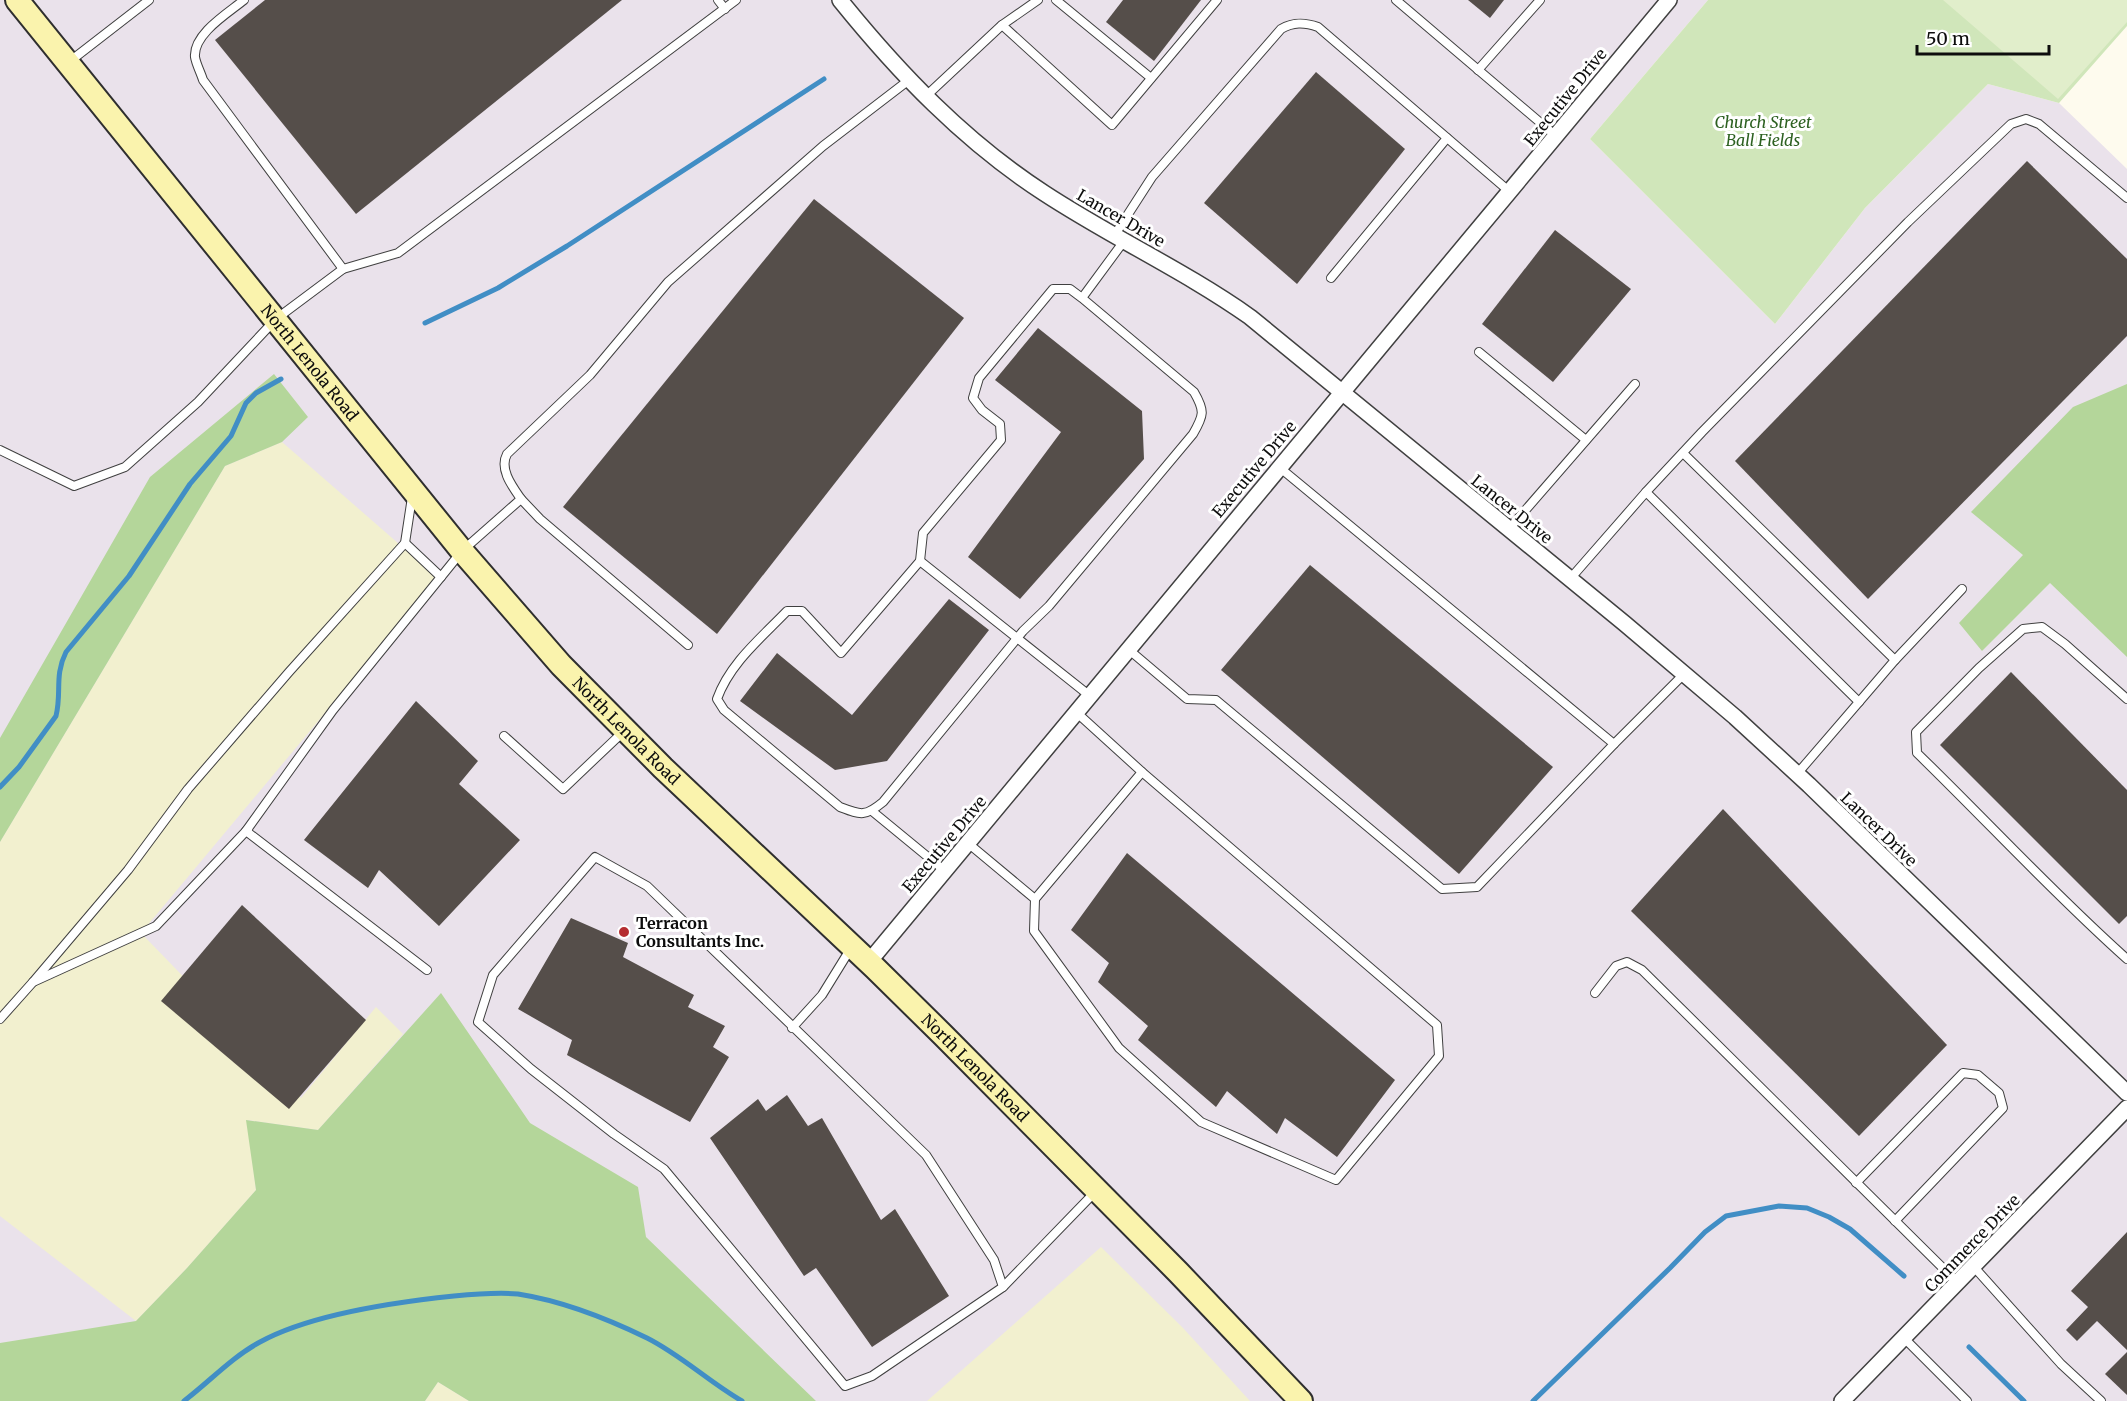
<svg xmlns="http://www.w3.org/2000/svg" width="2127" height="1401" viewBox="0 0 2127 1401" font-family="Merriweather,serif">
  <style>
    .industrial { fill: #eae2eb }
    .farmland { fill: #f2f0cf }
    .green { fill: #d0e6ba }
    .forest { fill: #b4d69a }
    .pitch { fill: #e1eecb }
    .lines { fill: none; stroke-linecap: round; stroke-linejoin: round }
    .stream { stroke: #418ec5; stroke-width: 5 }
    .building { fill: #554e4a }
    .lane-casing { stroke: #404040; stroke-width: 10 }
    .street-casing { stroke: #404040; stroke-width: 18 }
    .secondary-casing { stroke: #2f2f2f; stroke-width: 26 }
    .lane { stroke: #fff; stroke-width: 8 }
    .street { stroke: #fff; stroke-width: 15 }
    .secondary { stroke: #faf3ad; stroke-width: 22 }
    .poi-dot { fill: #b52d31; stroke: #fff; stroke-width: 2 }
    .labels { text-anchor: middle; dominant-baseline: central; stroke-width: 6; stroke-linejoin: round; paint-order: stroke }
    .street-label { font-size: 16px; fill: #0d0d0d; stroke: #fff }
    .park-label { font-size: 16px; font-style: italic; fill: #2d6121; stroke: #fff }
    .poi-label { font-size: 16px; font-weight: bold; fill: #0d0d0d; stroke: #fff; text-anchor: start }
  </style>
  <rect width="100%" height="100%" fill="#fefbee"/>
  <!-- industrial -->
  <polygon class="industrial" points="0,0 1708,0 1590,139 1775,324 1865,208 1988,84 2059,103 2127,169 2127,1401 0,1401"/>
  <!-- farmland -->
  <g class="farmland">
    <polygon points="282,442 438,578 141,933 301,1098 376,1007 403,1034 318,1130 247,1120 256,1190 187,1268 136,1321 0,1216 0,842 225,466"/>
    <polygon points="1101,1247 1183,1328 1250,1401 927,1401"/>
    <polygon points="438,1382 469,1401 425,1401"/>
  </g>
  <!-- green -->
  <polygon class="green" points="1708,0 2127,0 2127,26 2059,103 1988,84 1865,208 1775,324 1590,139"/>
  <!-- forest -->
  <g class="forest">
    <polygon points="274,374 308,417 282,442 225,466 0,842 0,738 150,477"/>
    <polygon points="2127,384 2127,657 2050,583 1982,651 1959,623 2023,555 1971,512 2073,407"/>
    <polygon points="441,993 530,1123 638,1187 646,1237 816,1401 469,1401 438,1382 425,1401 0,1401 0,1343 136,1321 187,1268 256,1190 246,1120 318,1130"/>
  </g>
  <!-- pitch -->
  <polygon class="pitch" points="1943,0 2127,0 2127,22 2058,99"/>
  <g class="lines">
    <!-- stream -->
    <g class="stream">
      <polyline points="425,323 498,288 567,246 824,79"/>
      <path d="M0,787L19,767L56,716C62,692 54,676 66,652L129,576L190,484L231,436L246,403L256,393L281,379"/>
      <polyline points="1969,1347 2024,1401"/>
      <path d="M184,1401C209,1382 232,1357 260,1342C311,1314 396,1302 454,1296C475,1294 496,1292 518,1294C563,1301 606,1318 647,1338C681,1355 709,1382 742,1401"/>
      <polyline points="1533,1401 1670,1268 1705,1232 1726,1216 1779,1206 1807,1208 1829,1217 1850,1229 1904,1276"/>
    </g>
  </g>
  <!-- building -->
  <g class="building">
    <polygon points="265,0 622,0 356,214 215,40"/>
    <polygon points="1123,0 1201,0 1154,61 1106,22"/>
    <polygon points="1468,0 1504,0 1490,18"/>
    <polygon points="1316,72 1405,149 1297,284 1204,203"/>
    <polygon points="2027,161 2127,259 2127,336 1868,599 1735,461"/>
    <polygon points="814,199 964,318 717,634 563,507"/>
    <polygon points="1555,230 1631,289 1553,382 1482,324"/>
    <polygon points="1038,328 1142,411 1144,459 1020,599 968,557 1061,432 995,380"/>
    <polygon points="1310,565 1553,767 1459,874 1221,670"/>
    <polygon points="949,599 989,630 887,761 835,770 740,701 777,653 852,715"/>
    <polygon points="2011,672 2127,790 2127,916 2119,924 1940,745"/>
    <polygon points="416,701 478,761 459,784 520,840 439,926 379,870 368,888 304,840"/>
    <polygon points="1723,809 1947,1045 1859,1136 1631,911"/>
    <polygon points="1127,853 1395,1080 1337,1157 1285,1118 1277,1134 1227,1091 1216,1107 1138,1040 1148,1026 1098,982 1109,963 1071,930"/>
    <polygon points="242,905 366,1020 289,1109 161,1001"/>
    <polygon points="571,918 628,943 623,957 694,995 688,1007 725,1026 713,1047 729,1057 690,1122 567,1055 572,1040 518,1009"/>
    <polygon points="787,1095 808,1126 822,1118 881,1220 895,1209 949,1296 872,1347 816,1268 804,1276 710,1138 758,1099 766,1111"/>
    <polygon points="2127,1232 2127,1350 2097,1321 2077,1341 2066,1330 2088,1307 2071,1291"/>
    <polygon points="2127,1352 2127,1395 2105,1374"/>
  </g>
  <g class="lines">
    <defs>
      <g id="lane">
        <path d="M244,0C228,13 193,34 195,57C196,64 201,73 203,80L343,269"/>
        <polyline points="718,0 725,9"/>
        <polyline points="1056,0 1151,78"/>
        <polyline points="1396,0 1556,136"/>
        <polyline points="1002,25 1112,125 1217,0"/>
        <polyline points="69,62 149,0"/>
        <polyline points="1478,70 1540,0"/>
        <polyline points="925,97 1002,25 1038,0"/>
        <path d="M1114,236L1152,177L1281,29C1293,22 1304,22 1318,27L1510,192"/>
        <polyline points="1331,278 1447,138"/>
        <path d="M1082,298L1070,289H1053L979,378L973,398L982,410L1000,424L1001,440L923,533L920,561L841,653L802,611H787C761,638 730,663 717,699L724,710L840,807C861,815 865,817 883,802L1023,631L1049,606L1193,434C1204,415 1205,411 1194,392L1082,298L1124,241"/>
        <polyline points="1479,352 1586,440"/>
        <polyline points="0,450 74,486 125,467 198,402 276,319 343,269 398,253 736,0"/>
        <polyline points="1683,453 1895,660 1859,702"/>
        <polyline points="1646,492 1859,702 1797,774"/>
        <polyline points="521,499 540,519 688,645"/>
        <polyline points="1509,529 1635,384"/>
        <polyline points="405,543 441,577"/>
        <polyline points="920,561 1090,696"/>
        <polyline points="1570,579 1646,492 1702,432 1908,222 2011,124 2026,119 2039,124 2127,198"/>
        <polyline points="1128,649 1187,699 1216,700 1442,889 1477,887 1614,744 1279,467"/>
        <polyline points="1895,660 1962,589"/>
        <path d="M2127,699L2065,644L2042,627L2023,629L1979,668L1916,732L1917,753C1988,822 2054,894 2127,959"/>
        <polyline points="504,736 563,789 623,732"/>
        <polyline points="1614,744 1684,674"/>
        <polyline points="872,811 945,871"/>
        <polyline points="969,844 1035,899 1034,931 1119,1048 1201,1122 1336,1180 1439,1056 1437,1025 1142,772 1076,712"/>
        <polygon points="595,857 647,886 926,1155 994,1260 1003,1287 872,1376 845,1386 664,1169 614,1134 531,1069 478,1022 493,975"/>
        <polyline points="1035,899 1142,772"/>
        <path d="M427,970L246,831L333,710L462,551L521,499C512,486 499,469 507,454L590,375L668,282L823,146L909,80"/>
        <polyline points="33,982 128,870 188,789 289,672 405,543 412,497"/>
        <polyline points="1595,993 1616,966 1627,962 1642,970 1958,1283"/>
        <polyline points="0,1019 33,982 156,926 248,829"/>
        <polyline points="792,1028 822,995 851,948"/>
        <polyline points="1856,1183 1963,1073 1978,1075 1999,1093 2003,1108 1895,1221"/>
        <polyline points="1974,1267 2061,1364 2101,1401"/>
        <polyline points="1003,1287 1096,1191"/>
        <polyline points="1904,1338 1967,1401"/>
      </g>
      <g id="street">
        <path d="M840,0C899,73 964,141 1044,193C1111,237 1185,271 1250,317L1624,623L1735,717L1809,785L2127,1093"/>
        <path d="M868,963C1134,641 1402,321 1669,0"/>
        <polyline points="1842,1401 2127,1108"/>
      </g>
      <g id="secondary">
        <path id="s1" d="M17,0L462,551L561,665L663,768L875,968L943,1035L1178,1272L1301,1401"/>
      </g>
    </defs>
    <!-- lane casing -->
    <use href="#lane" class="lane-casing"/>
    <!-- street casing -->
    <use href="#street" class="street-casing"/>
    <!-- secondary casing -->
    <use href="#secondary" class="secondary-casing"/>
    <!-- lane -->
    <use href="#lane" class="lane"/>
    <!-- street -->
    <use href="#street" class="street"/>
    <!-- secondary -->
    <use href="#secondary" class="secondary"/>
  </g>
  <!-- markers -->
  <circle class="poi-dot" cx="624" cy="932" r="6"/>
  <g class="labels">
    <!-- street labels -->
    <g class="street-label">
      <text transform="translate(1565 97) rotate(-51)">Executive Drive</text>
      <text transform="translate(1121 218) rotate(30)">Lancer Drive</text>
      <text stroke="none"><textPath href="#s1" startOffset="466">North Lenola Road</textPath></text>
      <text transform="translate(1254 469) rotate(-50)">Executive Drive</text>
      <text transform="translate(1512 509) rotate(39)">Lancer Drive</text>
      <text stroke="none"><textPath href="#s1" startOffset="952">North Lenola Road</textPath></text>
      <text transform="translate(1879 829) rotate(44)">Lancer Drive</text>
      <text transform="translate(944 844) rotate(-50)">Executive Drive</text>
      <text stroke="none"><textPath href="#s1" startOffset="1437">North Lenola Road</textPath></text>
      <text transform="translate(1972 1243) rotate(-46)">Commerce Drive</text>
    </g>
    <!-- park labels -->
    <g class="park-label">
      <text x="1763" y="122">Church Street<tspan x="1763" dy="18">Ball Fields</tspan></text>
    </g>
    <!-- poi labels -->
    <g class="poi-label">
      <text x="636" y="923">Terracon<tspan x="636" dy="18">Consultants Inc.</tspan></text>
    </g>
  </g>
  <!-- scale -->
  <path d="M1917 45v9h132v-9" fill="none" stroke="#0d0d0d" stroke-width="3"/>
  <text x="1926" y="45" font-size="18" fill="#0d0d0d" stroke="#ffffff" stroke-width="4.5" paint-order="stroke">50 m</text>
</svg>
